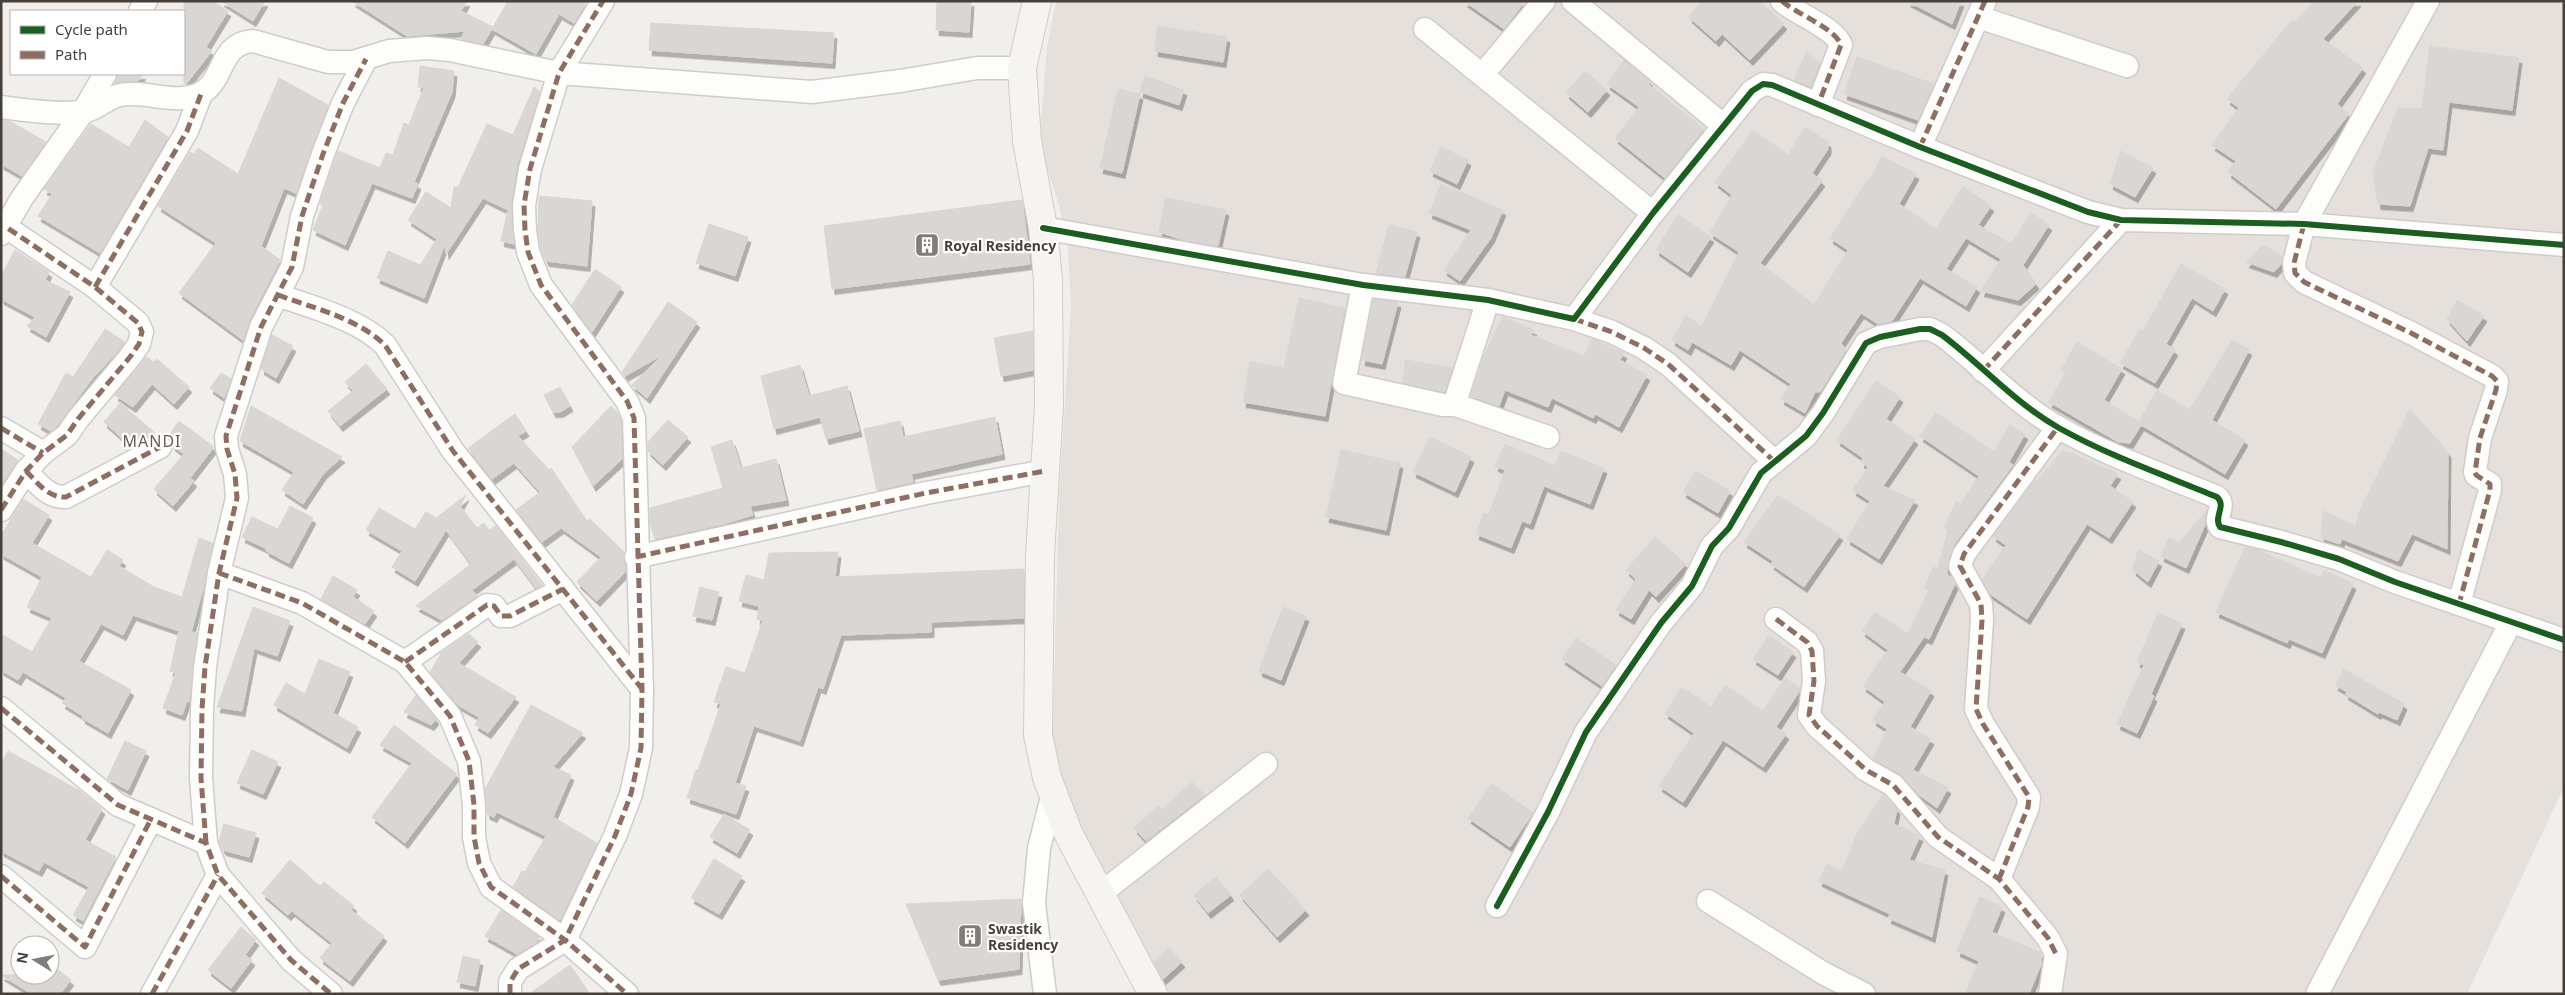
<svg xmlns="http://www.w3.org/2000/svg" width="2565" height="995" viewBox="0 0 2565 995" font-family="'Noto Sans',sans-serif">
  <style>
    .residential { fill: #e5e0db }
    .building { fill: #d9d6d3; stroke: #d9d6d2; filter: url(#shadow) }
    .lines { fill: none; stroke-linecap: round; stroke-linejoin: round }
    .street-casing { stroke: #cfccca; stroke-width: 25 }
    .secondary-casing { stroke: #d1ccc5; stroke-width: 30 }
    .street { stroke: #fdfdfc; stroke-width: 22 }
    .secondary { stroke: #f6f4f0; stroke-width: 28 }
    .quiet { stroke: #8d6e63; stroke-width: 5; stroke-dasharray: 10 5; stroke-linecap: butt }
    .cycleway-casing { stroke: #fff; stroke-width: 9 }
    .cycleway { stroke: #1b5e20; stroke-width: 6 }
    .labels { text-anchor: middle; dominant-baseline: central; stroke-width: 4.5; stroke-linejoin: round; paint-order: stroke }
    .poi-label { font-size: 14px; font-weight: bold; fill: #473f39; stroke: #fff; text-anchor: start }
    .quarter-label { font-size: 16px; letter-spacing: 1px; fill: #685b51; stroke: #fff }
  </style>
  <defs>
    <filter id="shadow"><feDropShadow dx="3" dy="5.5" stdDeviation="0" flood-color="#0004"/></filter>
  </defs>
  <rect width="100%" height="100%" fill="#f1efec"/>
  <!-- residential -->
  <polygon class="residential" points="1056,1 2564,1 2564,787 2467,994 1160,994 1099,872 1052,764 1059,498 1071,306 1068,249 1059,205 1039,144 1047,47"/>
  <!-- building -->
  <g class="building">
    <polygon points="184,1 212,1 228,11 206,47 212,51 186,84 184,84"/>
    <polygon points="221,1 265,1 253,21"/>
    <polygon points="352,1 467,1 461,11 493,27 508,1 587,1 574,23 559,14 536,54 492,29 493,27 483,44 461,39 465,31 407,36"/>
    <polygon points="937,1 971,1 969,32 936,30"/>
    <polygon points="1464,1 1525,1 1504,29"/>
    <polygon points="1702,1 1760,1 1784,24 1750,60 1722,34 1716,41 1689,17"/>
    <polygon points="1907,1 1961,1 1952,24"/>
    <polygon points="2314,1 2358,1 2323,39 2363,68 2337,104 2349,114 2276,209 2228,172 2236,161 2212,145 2239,108 2227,99 2292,20 2295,22"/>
    <polygon points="651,23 834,33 832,63 649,50"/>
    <polygon points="1158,26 1227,37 1223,62 1155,51"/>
    <polygon points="2430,46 2519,58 2512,110 2449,102 2443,150 2428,148 2410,206 2378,204 2373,173 2398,108 2422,109"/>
    <polygon points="1807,51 1820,63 1811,87 1794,80"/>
    <polygon points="1857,57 1934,84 1918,120 1844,94"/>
    <polygon points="1624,60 1650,81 1648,84 1704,129 1665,178 1615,138 1639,107 1607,84"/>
    <polygon points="420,66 454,71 452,92 414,182 418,184 412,198 372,183 345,245 313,230 323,205 320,204 338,151 380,168 386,153 393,155 404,123 409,125 424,87 418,87"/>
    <polygon points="1585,71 1607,90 1588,112 1566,93"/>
    <polygon points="118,74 143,74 138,81 115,83"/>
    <polygon points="1145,76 1184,90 1179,105 1140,92"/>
    <polygon points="279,78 328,105 296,193 284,188 261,246 280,260 249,321 243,340 179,293 216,243 158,206 190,152 194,154 198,148 238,174"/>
    <polygon points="534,87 540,92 517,165 511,203 514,244 501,241 508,210 483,198 446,254 445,244 424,298 377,278 388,251 420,265 437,239 408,220 426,192 451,208 454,187 458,187 487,124 513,135"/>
    <polygon points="1118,89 1140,94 1122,173 1100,168"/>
    <polygon points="1,120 11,122 46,142 22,176 1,164"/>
    <polygon points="145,120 168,137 100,253 38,216 52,194 44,189 91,124 129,147"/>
    <polygon points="1805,127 1828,142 1828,149 1812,173 1822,181 1760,263 1814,305 1848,250 1830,238 1868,179 1870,180 1882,156 1916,174 1899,204 1936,229 1963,187 1991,206 1978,225 2011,244 2031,213 2049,225 2023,265 2036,284 2018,300 1981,291 2001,259 1966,238 1946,269 1977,287 1966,306 1920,278 1892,321 1878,324 1861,313 1841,343 1846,350 1820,392 1815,392 1805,413 1781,399 1791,384 1740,350 1731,365 1692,342 1688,350 1672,340 1686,316 1702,326 1739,252 1710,233 1732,195 1715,182 1753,130 1788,155"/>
    <polygon points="1441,147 1468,160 1457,184 1430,171"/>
    <polygon points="2121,151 2153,168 2135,197 2110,184"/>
    <polygon points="1441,184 1503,210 1491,238 1460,281 1444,270 1471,230 1429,213"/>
    <polygon points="539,196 592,201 587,266 546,261 541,249 538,229"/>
    <polygon points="1166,198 1226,210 1218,246 1183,240 1159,232"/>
    <polygon points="1022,200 1030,264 832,289 824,226"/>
    <polygon points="1678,215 1711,237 1688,272 1656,250"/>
    <polygon points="709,224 748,237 735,276 696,263"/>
    <polygon points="1389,225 1417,232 1405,277 1376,273"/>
    <polygon points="2263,245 2282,256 2281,264 2274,272 2246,262"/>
    <polygon points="15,250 49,272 45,280 70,292 46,337 27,326 35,317 1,299 1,276"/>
    <polygon points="2181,264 2225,289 2213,311 2192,298 2166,344 2175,350 2155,383 2120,363 2140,329 2143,331"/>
    <polygon points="595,269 621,287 592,332 572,305"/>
    <polygon points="1299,298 1345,308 1325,416 1243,402 1250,362 1284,368"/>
    <polygon points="1374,299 1398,302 1382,364 1362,360"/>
    <polygon points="2457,300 2484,316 2467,341 2447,319"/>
    <polygon points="668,302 697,322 647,398 632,385 662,355 625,376 622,372"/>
    <polygon points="1503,317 1534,330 1531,335 1584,356 1592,339 1624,353 1620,360 1647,375 1619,427 1595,414 1593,418 1552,398 1548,407 1505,390 1499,406 1471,396 1484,356"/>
    <polygon points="105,329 125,342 120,349 92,379 57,426 51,431 38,424 66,373 73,377"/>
    <polygon points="1033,331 1033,370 1001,376 994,338"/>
    <polygon points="272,335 293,346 276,378 261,369"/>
    <polygon points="2232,340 2249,350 2212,420 2245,440 2225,474 2141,425 2130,443 2118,442 2049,402 2066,372 2062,369 2077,342 2122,369 2104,400 2139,422 2157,390 2190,410"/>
    <polygon points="146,357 154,362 157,359 189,387 174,404 152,384 133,407 115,395"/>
    <polygon points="1406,360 1452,368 1445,392 1402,383"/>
    <polygon points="366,364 387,389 340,426 328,411 353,391 345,382"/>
    <polygon points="800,365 809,396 847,386 859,431 826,439 820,417 774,429 761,376"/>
    <polygon points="221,373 231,379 224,398 210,388"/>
    <polygon points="1876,381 1900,397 1886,419 1915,439 1883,486 1915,500 1879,559 1847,539 1870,501 1853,490 1868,467 1861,462 1863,458 1837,440"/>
    <polygon points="560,387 570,406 560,412 553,412 544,395"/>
    <polygon points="120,403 155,433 151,437 132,447 104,422"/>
    <polygon points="251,406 342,457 323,474 303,504 282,490 294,472 240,441"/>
    <polygon points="611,406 617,412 621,421 622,459 593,486 572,447"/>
    <polygon points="2410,409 2448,452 2447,549 2412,534 2398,561 2342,539 2340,544 2321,538 2323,511 2356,526 2359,512"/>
    <polygon points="1936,413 1994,452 2010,425 2025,434 2009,462 2013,465 1953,546 1948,562 1947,573 1955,584 1929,639 1924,637 1900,672 1931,691 1910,727 1931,739 1913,770 1948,788 1937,808 1918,794 1900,774 1873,759 1887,729 1873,720 1885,702 1863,686 1888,650 1862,631 1875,612 1908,634 1929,590 1925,588 1933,567 1938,569 1948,530 1944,528 1956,502 1961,504 1979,476 1920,436"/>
    <polygon points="515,414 526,431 518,436 549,470 551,468 587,521 590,519 624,552 625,572 597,601 577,582 601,557 561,528 542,542 516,510 540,492 514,463 492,479 468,448"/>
    <polygon points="995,417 1002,454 911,474 913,482 877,490 864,429 900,421 903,437"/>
    <polygon points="668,420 688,437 663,465 648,451 648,442"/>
    <polygon points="179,421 214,447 190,478 194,481 173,506 154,489 184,454 173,446 168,437"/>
    <polygon points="1430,437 1471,457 1455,492 1413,472"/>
    <polygon points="732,440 741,468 776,459 786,500 750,506 753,515 723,524 655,539 650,524 650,508 723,488 711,447"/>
    <polygon points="1505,444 1555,466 1561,451 1604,468 1590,504 1544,486 1530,524 1522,521 1511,548 1476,534 1484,513 1489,515 1505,470 1495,466"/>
    <polygon points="1,449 18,460 1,485"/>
    <polygon points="1341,450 1400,463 1386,530 1326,517"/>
    <polygon points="2063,450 2118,474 2110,486 2133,502 2109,538 2087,524 2027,619 1990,594 1982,580 2006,545 1993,536 2035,480 2037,481"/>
    <polygon points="1696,471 1730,491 1718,513 1683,492"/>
    <polygon points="466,495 460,506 477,528 484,523 489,530 496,526 542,585 536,588 514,559 472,590 477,596 442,620 416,606 471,564 446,530 415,581 392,567 402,551 366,530 379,508 415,529 426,512 436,518"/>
    <polygon points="1778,495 1840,535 1804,587 1771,564 1773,561 1744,542"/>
    <polygon points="23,499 49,515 32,543 91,577 107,550 123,560 119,566 154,587 182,597 199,538 213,543 203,589 191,632 197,633 189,702 187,701 182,715 163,708 176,672 170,671 179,631 133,615 123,635 101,624 79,661 131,690 108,733 82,718 83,716 62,703 66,698 23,672 18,680 1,670 1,634 32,652 52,618 27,607 42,577 1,554 1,536"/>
    <polygon points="290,506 313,518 289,563 266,551 267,549 242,537 252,517 278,529"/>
    <polygon points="2207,510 2205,525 2186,568 2161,556 2169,538 2179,543"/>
    <polygon points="1655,537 1686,564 1656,597 1649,590 1631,619 1616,610 1636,579 1626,570"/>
    <polygon points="2245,547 2258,550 2321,578 2324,570 2353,584 2322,653 2289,639 2287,643 2216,612"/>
    <polygon points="2138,550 2159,561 2148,582 2133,570"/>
    <polygon points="838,552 835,577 1024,569 1024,618 931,622 931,632 841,635 823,689 818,687 800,741 754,726 735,783 746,786 736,814 687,798 696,770 698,770 721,704 714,702 726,667 745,673 763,620 757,620 759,606 739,601 746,575 764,580 769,553"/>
    <polygon points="333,576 357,590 353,597 374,611 365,624 321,599"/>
    <polygon points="700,587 719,592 712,620 693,616"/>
    <polygon points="253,607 290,621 277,656 254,648 242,711 217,707"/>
    <polygon points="1283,607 1306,616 1281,680 1259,671"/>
    <polygon points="2158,613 2182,624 2151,694 2154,696 2137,733 2117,724 2144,665 2137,662"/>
    <polygon points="469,634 478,642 459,663 516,697 488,733 475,725 479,717 458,705 430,672 442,652"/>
    <polygon points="1769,636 1793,652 1778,675 1753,659"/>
    <polygon points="1576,638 1616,665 1602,686 1562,659"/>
    <polygon points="319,659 350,672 333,713 358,727 347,748 274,705 286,683 305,694"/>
    <polygon points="2344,669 2404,704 2397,720 2379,712 2378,714 2345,694 2347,692 2335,685"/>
    <polygon points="1785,678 1800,688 1799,692 1776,727 1786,734 1763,767 1723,740 1683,802 1659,786 1694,733 1665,713 1682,687 1711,707 1725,685 1763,711"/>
    <polygon points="416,695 436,719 431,725 404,712"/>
    <polygon points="531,705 583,733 553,767 571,775 553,817 597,843 560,920 513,887 522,871 525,872 546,836 497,812 494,817 487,814 485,789"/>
    <polygon points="394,725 457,774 405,843 372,817 412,763 380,745"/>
    <polygon points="125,741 146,751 128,790 107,779"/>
    <polygon points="252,750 278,762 263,794 237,783"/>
    <polygon points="8,751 80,791 102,809 85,840 116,857 83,921 73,915 89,887 44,862 39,871 1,851 1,764"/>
    <polygon points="1192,782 1205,795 1146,841 1134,828 1158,806 1162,810"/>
    <polygon points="1492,784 1533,813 1510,847 1468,818"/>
    <polygon points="1883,795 1897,809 1894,824 1920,836 1909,860 1945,870 1932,937 1888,918 1890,914 1819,881 1827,864 1842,871 1858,832"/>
    <polygon points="724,814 750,830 737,853 710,837"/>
    <polygon points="224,824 256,833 249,857 223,850 219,841"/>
    <polygon points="714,859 742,876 719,914 691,898"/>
    <polygon points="290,860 320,886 324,882 354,906 351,910 384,936 350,981 320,958 332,943 292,911 288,915 262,893"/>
    <polygon points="1268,869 1306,910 1277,937 1240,895"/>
    <polygon points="1216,877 1231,895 1208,913 1194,895"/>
    <polygon points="1980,897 2002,907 1992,932 2041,953 2041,965 2029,994 1965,994 1979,961 1957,951"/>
    <polygon points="1021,899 1019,969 938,980 906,904"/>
    <polygon points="501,910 539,937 536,943 517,954 485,936"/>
    <polygon points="241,927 256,940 245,955 252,960 231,988 208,970"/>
    <polygon points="1169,948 1182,962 1163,979 1154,962"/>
    <polygon points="463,956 480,960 475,986 457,982"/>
    <polygon points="570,965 590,994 529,994"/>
    <polygon points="57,969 71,980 60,994 32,994 1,975 52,975"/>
  </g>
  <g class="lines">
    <defs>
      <g id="street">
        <polyline points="1573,1 1724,126"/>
        <path d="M1782,1C1798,15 1835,28 1841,45L1818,105"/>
        <polyline points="2428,1 2304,224 2294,263 2295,273 2304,282 2411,333 2492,376 2497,381 2496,390 2480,438 2475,472 2476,475 2490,484 2490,490 2459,604"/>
        <polyline points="140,11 146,1"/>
        <polyline points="1978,17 2127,66"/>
        <polyline points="1425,29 1653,213"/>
        <polyline points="1483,74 1544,1"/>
        <path d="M1,107C25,110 58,115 81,112C95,111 106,98 120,95C145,90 175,105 199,94C225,83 218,43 253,41L328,62H353L389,51L427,48L450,50L559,73L812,92L900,81L977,68H1022"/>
        <polyline points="1920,147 1985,1"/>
        <polyline points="1043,228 1363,285 1488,300 1574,319 1653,213 1752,91 1763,84 1772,85 1920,147 2088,212 2121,220 2304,224 2564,245"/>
        <polyline points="1,234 22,198 83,112 105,74"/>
        <polyline points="1363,285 1344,383 1443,405 1456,405 1548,437"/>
        <polyline points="95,287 187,131 201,94"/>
        <path d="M278,295C313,308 357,318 385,345L453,451L642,689"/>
        <polyline points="1574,319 1612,332 1644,348 1668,364 1774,461"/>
        <polyline points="1983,371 2121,220"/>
        <polyline points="1457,396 1488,300"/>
        <polyline points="1,428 43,453"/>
        <path d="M26,471C38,483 48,498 66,497L160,447"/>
        <polyline points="1,510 26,471 43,453 67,435 78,419 130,357 139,344 142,332 138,323 95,287 6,227"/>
        <polyline points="636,557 926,493 1045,471"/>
        <polyline points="219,573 302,603 405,662 450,716 469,761 474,805 474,837 479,863 491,887 565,940 627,994"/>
        <polyline points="1776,619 1807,642 1812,651 1814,681 1809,715 1817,726 1866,770 1893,785 1938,837 1999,879 2048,938 2056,954 2050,994"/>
        <polyline points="405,662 487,605 494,606 501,616 510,616 563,589"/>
        <polyline points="1,708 118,805 206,843 218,875 291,960 331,994"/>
        <polyline points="206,843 201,778 202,709 205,667 219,573 237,498 235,474 227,449 226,436 261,327 292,267 302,216 323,154 343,103 366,59"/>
        <polyline points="1,876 85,947 151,819"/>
        <polyline points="1999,879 2028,807 2029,797 1983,724 1976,709 1982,620 1981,604 1960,566 1964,554 2058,427"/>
        <polyline points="1100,894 1266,764"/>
        <polyline points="1708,901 1823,973 1864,994"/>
        <path d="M1497,906L1548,812L1586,732L1661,623L1692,586L1712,546L1729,528L1761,473L1806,436L1823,413L1866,343L1880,337L1920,329H1930L1942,335C1982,365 2015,403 2059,428C2109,456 2164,475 2217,497C2227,506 2213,517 2220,527L2281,542L2339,559L2395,582L2564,640"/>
        <polyline points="152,994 218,875"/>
        <polyline points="510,994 510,982 518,969 565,940 615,836 631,794 641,748 642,689 634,418 627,401 541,285 528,252 525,230 524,205 530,169 559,73 603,1"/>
        <polyline points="1045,994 1034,903 1039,848 1053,793"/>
        <polyline points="2317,994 2511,622"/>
      </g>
      <polyline id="secondary" points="1037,1 1022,68 1027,141 1043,228 1048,280 1049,406 1040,555 1038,735 1047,778 1069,835 1153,994"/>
    </defs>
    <!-- street casing -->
    <use href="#street" class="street-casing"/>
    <!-- secondary casing -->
    <use href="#secondary" class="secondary-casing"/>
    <!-- street -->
    <use href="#street" class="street"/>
    <!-- secondary -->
    <use href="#secondary" class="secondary"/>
    <!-- quiet -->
    <g class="quiet">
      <path d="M1782,1C1798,15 1835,28 1841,45L1818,105"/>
      <polyline points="1920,147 1985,1"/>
      <polyline points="2304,224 2294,263 2295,273 2304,282 2411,333 2492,376 2497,381 2496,390 2480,438 2475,472 2476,475 2490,484 2490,490 2459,604"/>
      <polyline points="95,287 187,131 201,94"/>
      <path d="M278,295C313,308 357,318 385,345L453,451L642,689"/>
      <polyline points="1574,319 1612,332 1644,348 1668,364 1774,461"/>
      <polyline points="1983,371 2121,220"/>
      <polyline points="1,428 43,453"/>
      <path d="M26,471C38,483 48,498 66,497L160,447"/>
      <polyline points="1,510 26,471 43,453 67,435 78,419 130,357 139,344 142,332 138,323 95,287 6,227"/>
      <polyline points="636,557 926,493 1045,471"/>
      <polyline points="219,573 302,603 405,662 450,716 469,761 474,805 474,837 479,863 491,887 565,940 627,994"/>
      <polyline points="1776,619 1807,642 1812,651 1814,681 1809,715 1817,726 1866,770 1893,785 1938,837 1999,879 2048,938 2056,954"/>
      <polyline points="405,662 487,605 494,606 501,616 510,616 563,589"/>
      <polyline points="1,708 118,805 206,843 218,875 291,960 331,994"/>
      <polyline points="206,843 201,778 202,709 205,667 219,573 237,498 235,474 227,449 226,436 261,327 292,267 302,216 323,154 343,103 366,59"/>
      <polyline points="1,876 85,947 151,819"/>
      <polyline points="1999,879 2028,807 2029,797 1983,724 1976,709 1982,620 1981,604 1960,566 1964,554 2058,427"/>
      <polyline points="152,994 218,875"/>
      <polyline points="510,994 510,982 518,969 565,940 615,836 631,794 641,748 642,689 634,418 627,401 541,285 528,252 525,230 524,205 530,169 559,73 603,1"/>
    </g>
    <defs>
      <g id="cycleway">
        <polyline points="1043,228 1363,285 1488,300 1574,319 1653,213 1752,91 1763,84 1772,85 1920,147 2088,212 2121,220 2304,224 2564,245"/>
        <path d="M1497,906L1548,812L1586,732L1661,623L1692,586L1712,546L1729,528L1761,473L1806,436L1823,413L1866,343L1880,337L1920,329H1930L1942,335C1982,365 2015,403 2059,428C2109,456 2164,475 2217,497C2227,506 2213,517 2220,527L2281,542L2339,559L2395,582L2564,640"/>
      </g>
    </defs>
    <!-- cycleway casing -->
    <use href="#cycleway" class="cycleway-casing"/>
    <!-- cycleway -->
    <use href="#cycleway" class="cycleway"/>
  </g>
  <!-- icons -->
  <defs>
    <symbol id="building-square" viewBox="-11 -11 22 22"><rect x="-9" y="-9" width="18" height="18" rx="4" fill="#827d78" stroke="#fff"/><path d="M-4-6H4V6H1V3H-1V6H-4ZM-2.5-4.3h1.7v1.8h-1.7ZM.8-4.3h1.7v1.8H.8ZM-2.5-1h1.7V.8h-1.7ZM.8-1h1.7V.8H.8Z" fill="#fff"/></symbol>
  </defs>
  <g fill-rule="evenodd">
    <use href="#building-square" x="913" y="231" width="28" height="28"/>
    <use href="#building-square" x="956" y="922" width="28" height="28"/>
  </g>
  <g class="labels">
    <!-- poi labels -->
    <g class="poi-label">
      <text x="944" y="245">Royal Residency</text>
      <text x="988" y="928">Swastik<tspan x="988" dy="16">Residency</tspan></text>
    </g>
    <!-- quarter labels -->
    <g class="quarter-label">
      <text x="152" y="441">MANDI</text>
    </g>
  </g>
  <!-- border -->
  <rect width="2565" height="995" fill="none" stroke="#473f39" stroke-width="5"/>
  <!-- legend -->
  <rect x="10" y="10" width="175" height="65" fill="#ffffff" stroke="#b5b2b0"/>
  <rect x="20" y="26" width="25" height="8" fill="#1b5e20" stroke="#b5b2b0"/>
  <text x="55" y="35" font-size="15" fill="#473f39">Cycle path</text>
  <rect x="20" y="51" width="25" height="8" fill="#8d6e63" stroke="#b5b2b0"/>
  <text x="55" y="60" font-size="15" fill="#473f39">Path</text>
  <!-- north arrow -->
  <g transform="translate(35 960) rotate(280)"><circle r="24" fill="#ffffff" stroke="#b5b2b0"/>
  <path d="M0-4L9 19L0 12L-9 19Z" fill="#827d78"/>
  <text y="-8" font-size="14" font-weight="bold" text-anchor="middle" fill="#473f39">N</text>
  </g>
</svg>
